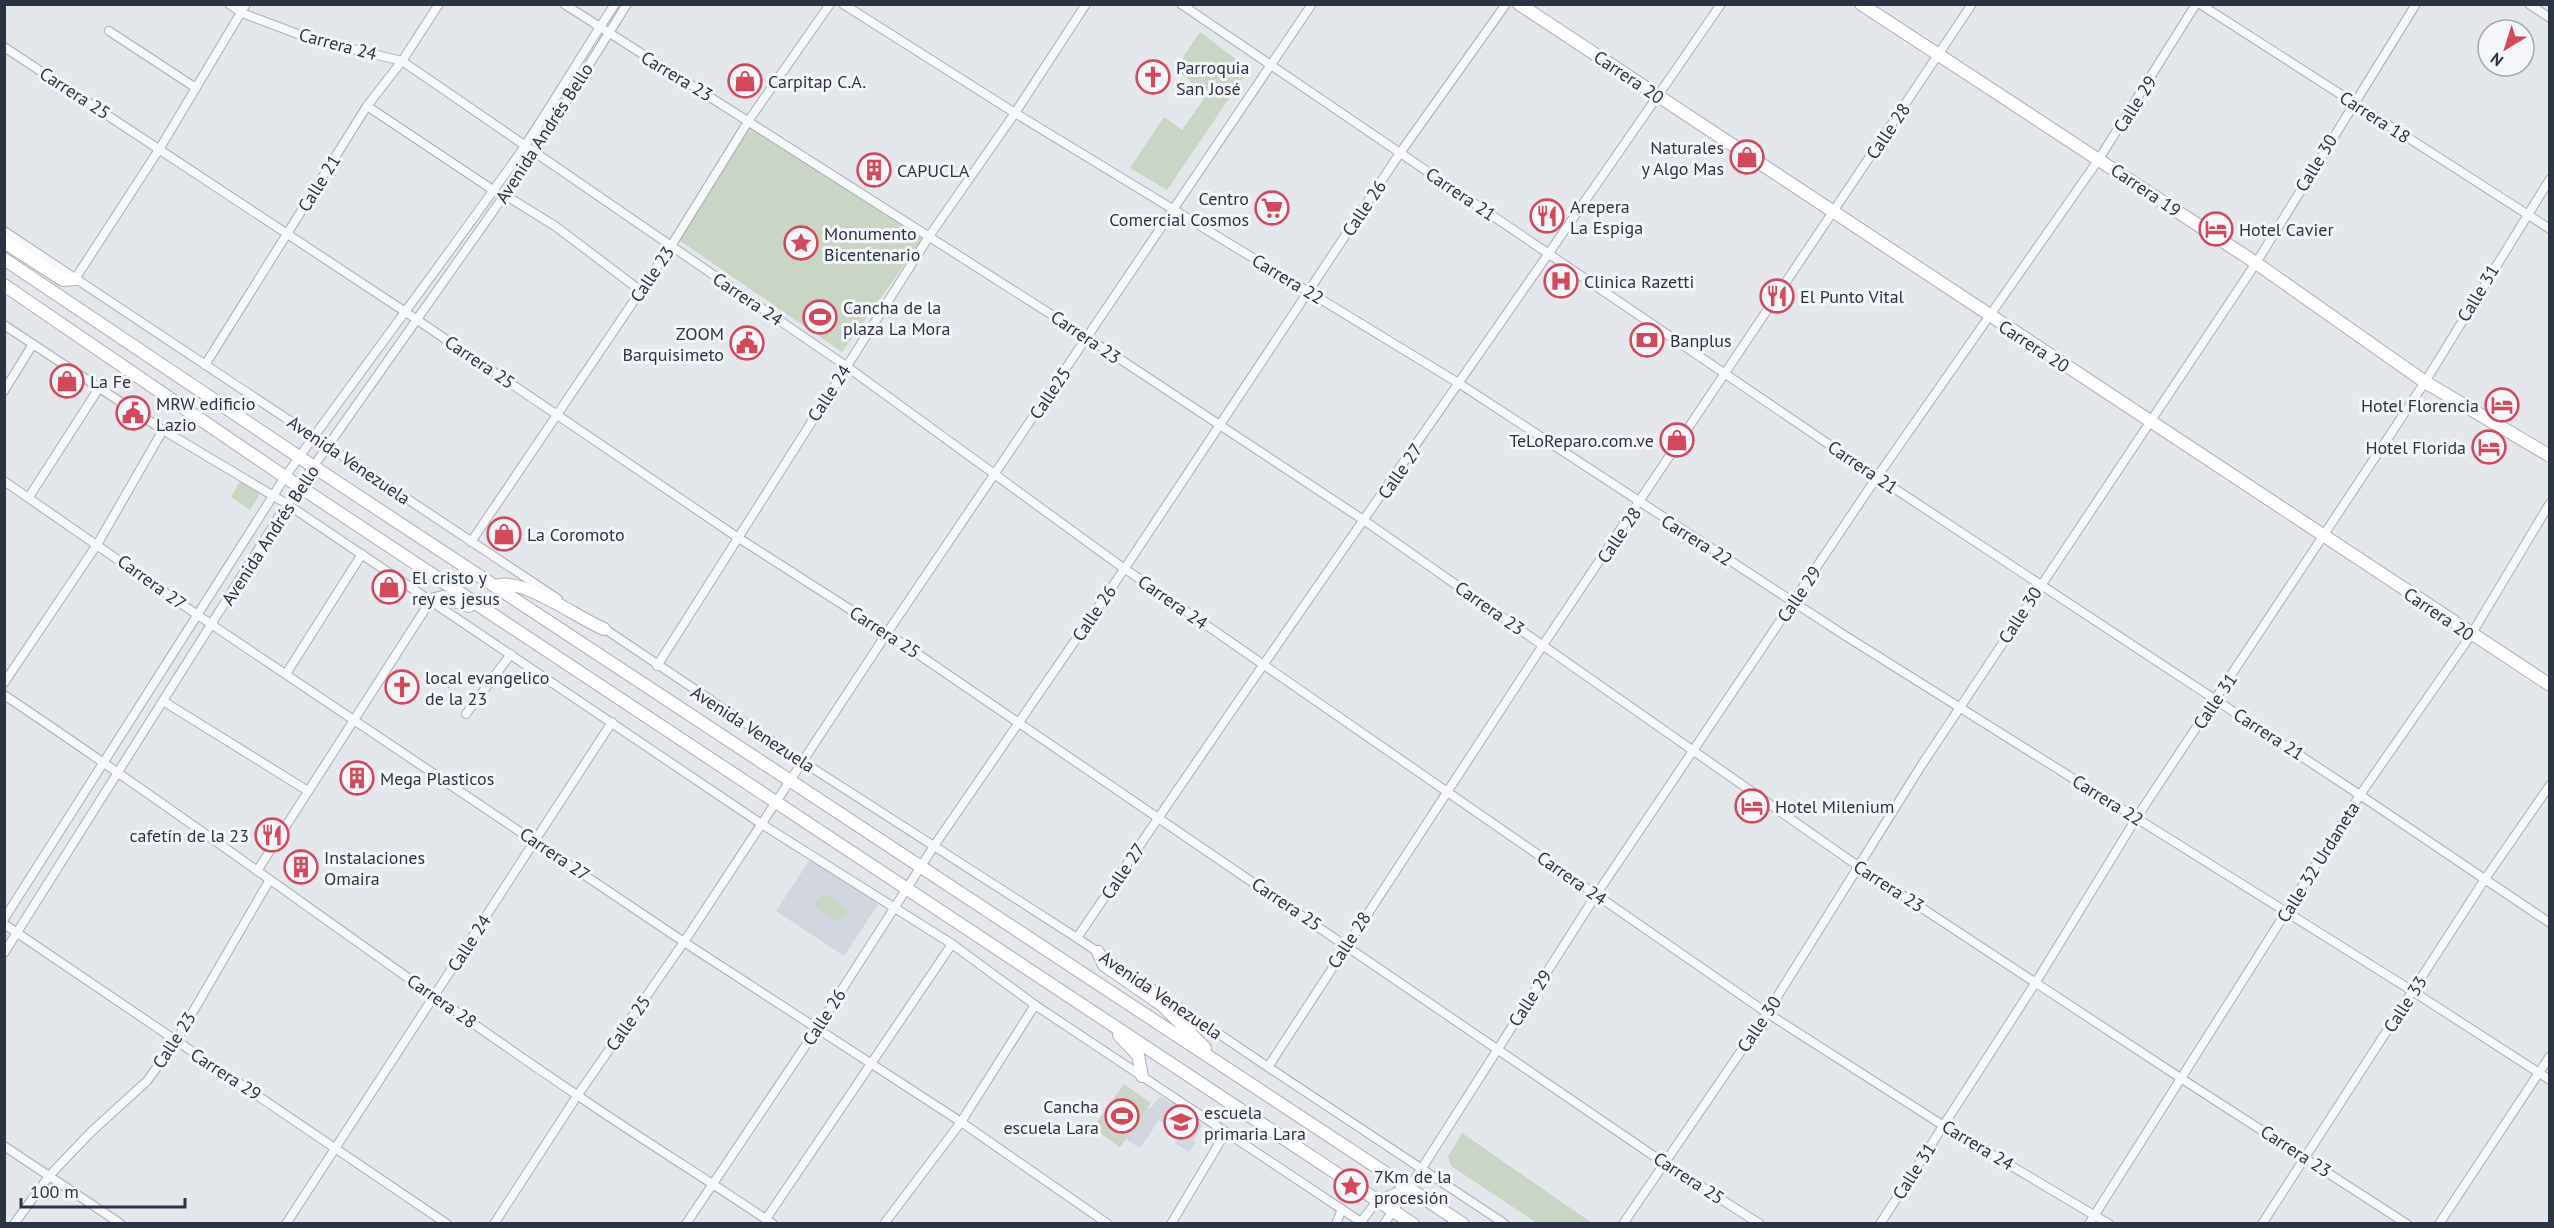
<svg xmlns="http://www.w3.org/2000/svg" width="2554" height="1228" viewBox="0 0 2554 1228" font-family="'PT Sans',sans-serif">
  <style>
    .built { fill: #d2d6de }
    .green { fill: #c9d6c5 }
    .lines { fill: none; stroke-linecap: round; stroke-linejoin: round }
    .street-casing { stroke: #a9aeb7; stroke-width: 10 }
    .secondary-casing { stroke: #a9aeb7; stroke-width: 14 }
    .street { stroke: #f7f8fa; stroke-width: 8 }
    .secondary { stroke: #fff; stroke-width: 12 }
    .labels { text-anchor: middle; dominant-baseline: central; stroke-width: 6; stroke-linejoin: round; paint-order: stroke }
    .street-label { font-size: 18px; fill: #2b3445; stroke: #f4f6f9 }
    .poi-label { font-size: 18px; fill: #2b3445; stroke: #f4f6f9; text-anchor: start }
  </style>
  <rect width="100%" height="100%" fill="#e4e7ec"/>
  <!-- built -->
  <g class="built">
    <polygon points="811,858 879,903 844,956 776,911"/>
    <polygon points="1160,1096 1171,1103 1174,1100 1183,1106 1181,1110 1202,1125 1193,1140 1196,1143 1189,1152 1175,1143 1180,1134 1159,1120 1140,1148 1124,1138 1146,1106 1150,1109"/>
  </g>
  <!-- green -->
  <g class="green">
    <polygon points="1200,32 1249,69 1167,190 1130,168 1164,117 1182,130 1204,99 1189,86 1190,80 1175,69"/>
    <polygon points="751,122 925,236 842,352 676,238"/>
    <polygon points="240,481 258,492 259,496 250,510 231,497"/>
    <polygon points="823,893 849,910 840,923 814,906"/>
    <polygon points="1124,1084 1151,1103 1120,1147 1093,1128"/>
    <polygon points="1462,1133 1592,1223 1537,1223 1451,1166 1448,1156"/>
  </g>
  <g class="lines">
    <defs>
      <g id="street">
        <polyline points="229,4 242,13 311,39 402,61 846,366 1115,562 1767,1013 1944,1126 2109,1224"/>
        <polyline points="564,4 1088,338 1365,521 1858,866 2182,1079 2407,1224"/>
        <polyline points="843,4 1015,113 1460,384 1844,635 2414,992 2550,1080"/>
        <polyline points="1181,4 1877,477 2360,795 2550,923"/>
        <polyline points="2200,4 2550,229"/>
        <polyline points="2529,4 2550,18"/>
        <polyline points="109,31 196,88"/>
        <polyline points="4,47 407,313 737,537 887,633 1664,1163 1760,1224"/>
        <polyline points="367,106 493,190"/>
        <polyline points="505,195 555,226 641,291"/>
        <polyline points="4,231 558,599"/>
        <polyline points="75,279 160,148 246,4"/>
        <polyline points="4,325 163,430 287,504 760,823 952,944 1035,1005 1364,1224"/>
        <polyline points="205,365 367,106 402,61 439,4"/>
        <polyline points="4,391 33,344"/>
        <polyline points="4,481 199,616 684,942 961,1122 1108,1224"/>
        <polyline points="29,497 99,388"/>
        <polyline points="471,542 671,246 749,120 830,4"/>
        <polyline points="602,627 803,762 1077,938 1268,1067 1505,1224"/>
        <polyline points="657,666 930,235 1015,113 1086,4"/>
        <polyline points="286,674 362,554"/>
        <polyline points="4,683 98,543 163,430"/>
        <path d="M4,695C198,824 384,965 577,1095C641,1139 708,1180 773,1224"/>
        <polyline points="163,701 308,791"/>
        <polyline points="466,714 511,654"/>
        <polyline points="257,871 431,600"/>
        <path d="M4,919L285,477C363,367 445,260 522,150C554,102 583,52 615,4"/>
        <polyline points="4,924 447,1224"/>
        <path d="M1077,938C1288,624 1507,316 1721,4"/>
        <polyline points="4,953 287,504 534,153 627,4"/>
        <polyline points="1268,1067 1543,645 1972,4"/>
        <polyline points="4,1146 121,1224"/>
        <polyline points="766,1219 952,944"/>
        <polyline points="14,1224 49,1176 91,1132 147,1081 176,1041 269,881"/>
        <polyline points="286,1224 612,722"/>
        <polyline points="494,1224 577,1096 684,942 887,633 1312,4"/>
        <polyline points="686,1224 818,1027 934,846 1125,568 1400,153 1506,4"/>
        <polyline points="884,1224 961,1122 1035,1005"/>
        <polyline points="1171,1224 1226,1132"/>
        <polyline points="1336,1224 1342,1209"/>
        <polyline points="1359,1224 1378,1200 1408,1187"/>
        <polyline points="1384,1224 1422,1168 1596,895 1877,477 2099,159 2196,4"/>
        <polyline points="1623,1224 1767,1013 1921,766 2256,263 2416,4"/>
        <polyline points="1880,1224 2036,982 2137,817 2425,382 2550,179"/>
        <polyline points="2089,1224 2360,795 2471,635 2550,503"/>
        <polyline points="2262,1224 2485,879 2550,785"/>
        <polyline points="2439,1224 2550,1056"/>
      </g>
      <g id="secondary">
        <polyline points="1519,4 2550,685"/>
        <polyline points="1861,4 2256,263 2425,382 2550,456"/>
        <polyline points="4,242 63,280 75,279"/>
        <polyline points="4,259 314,467 1463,1224"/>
        <polyline points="4,285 285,477 1413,1224"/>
        <path d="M496,586C522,576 577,618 604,629"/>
        <polyline points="431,600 443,597 469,606"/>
        <polyline points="1098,952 1104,965 1162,1005 1205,1048"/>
        <polyline points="1119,1035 1138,1055 1142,1076"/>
      </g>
    </defs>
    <!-- street casing -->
    <use href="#street" class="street-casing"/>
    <!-- secondary casing -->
    <use href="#secondary" class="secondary-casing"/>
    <!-- street -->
    <use href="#street" class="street"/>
    <!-- secondary -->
    <use href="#secondary" class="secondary"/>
  </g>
  <!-- icons -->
  <defs>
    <symbol id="church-ring" viewBox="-11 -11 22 22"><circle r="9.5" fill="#f4f6f9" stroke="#d1495b" stroke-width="1.5"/><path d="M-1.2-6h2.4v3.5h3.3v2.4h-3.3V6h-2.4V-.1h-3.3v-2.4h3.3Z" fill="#d1495b"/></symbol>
    <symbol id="shop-ring" viewBox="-11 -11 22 22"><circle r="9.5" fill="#f4f6f9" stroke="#d1495b" stroke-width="1.5"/><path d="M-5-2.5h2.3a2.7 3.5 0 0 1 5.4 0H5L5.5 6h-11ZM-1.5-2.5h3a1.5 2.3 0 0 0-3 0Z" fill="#d1495b"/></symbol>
    <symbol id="building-ring" viewBox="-11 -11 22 22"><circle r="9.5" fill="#f4f6f9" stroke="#d1495b" stroke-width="1.5"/><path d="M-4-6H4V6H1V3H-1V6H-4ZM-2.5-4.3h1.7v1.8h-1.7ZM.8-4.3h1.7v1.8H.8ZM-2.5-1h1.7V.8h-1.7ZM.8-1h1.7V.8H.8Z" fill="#d1495b"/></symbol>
    <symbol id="supermarket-ring" viewBox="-11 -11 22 22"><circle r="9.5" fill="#f4f6f9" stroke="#d1495b" stroke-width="1.5"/><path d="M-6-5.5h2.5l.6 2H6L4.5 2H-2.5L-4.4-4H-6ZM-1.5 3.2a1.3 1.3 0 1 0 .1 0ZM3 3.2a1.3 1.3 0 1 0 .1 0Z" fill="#d1495b"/></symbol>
    <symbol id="restaurant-ring" viewBox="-11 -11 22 22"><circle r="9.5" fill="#f4f6f9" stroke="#d1495b" stroke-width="1.5"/><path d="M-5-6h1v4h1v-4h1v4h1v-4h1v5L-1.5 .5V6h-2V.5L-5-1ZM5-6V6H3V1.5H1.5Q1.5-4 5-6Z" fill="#d1495b"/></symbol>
    <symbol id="hotel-ring" viewBox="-11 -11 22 22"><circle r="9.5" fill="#f4f6f9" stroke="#d1495b" stroke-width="1.5"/><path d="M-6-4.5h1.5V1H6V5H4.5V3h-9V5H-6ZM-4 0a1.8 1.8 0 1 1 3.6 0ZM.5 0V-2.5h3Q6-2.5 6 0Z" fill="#d1495b"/></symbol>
    <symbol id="sight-ring" viewBox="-11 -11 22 22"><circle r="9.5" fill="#f4f6f9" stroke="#d1495b" stroke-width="1.5"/><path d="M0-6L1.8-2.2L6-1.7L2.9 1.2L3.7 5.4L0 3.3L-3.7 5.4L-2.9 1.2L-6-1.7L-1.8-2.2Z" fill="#d1495b"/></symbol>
    <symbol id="hospital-ring" viewBox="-11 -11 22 22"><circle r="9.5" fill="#f4f6f9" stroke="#d1495b" stroke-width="1.5"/><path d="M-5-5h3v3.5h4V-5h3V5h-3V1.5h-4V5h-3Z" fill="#d1495b"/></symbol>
    <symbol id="stadium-ring" viewBox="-11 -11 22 22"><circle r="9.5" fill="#f4f6f9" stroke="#d1495b" stroke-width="1.5"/><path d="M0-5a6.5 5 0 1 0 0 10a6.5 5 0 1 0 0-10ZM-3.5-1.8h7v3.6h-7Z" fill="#d1495b"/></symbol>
    <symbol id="bank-ring" viewBox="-11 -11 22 22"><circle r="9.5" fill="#f4f6f9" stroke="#d1495b" stroke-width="1.5"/><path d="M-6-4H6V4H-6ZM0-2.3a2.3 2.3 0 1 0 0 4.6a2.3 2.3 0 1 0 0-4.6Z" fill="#d1495b"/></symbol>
    <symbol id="civic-ring" viewBox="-11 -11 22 22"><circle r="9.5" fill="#f4f6f9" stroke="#d1495b" stroke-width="1.5"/><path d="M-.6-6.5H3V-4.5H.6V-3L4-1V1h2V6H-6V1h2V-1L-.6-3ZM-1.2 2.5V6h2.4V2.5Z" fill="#d1495b"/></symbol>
    <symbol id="university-ring" viewBox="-11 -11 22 22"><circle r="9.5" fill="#f4f6f9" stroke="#d1495b" stroke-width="1.5"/><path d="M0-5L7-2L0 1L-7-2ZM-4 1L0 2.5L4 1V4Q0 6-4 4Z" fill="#d1495b"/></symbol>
  </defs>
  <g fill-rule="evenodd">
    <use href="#church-ring" x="1134" y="58" width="38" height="38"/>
    <use href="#shop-ring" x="726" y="62" width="38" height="38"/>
    <use href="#shop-ring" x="1728" y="138" width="38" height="38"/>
    <use href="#building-ring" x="855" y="151" width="38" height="38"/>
    <use href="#supermarket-ring" x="1253" y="189" width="38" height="38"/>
    <use href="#restaurant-ring" x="1528" y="197" width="38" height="38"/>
    <use href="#hotel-ring" x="2197" y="210" width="38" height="38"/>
    <use href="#sight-ring" x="782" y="224" width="38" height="38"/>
    <use href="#hospital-ring" x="1542" y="262" width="38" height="38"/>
    <use href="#restaurant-ring" x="1758" y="277" width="38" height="38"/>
    <use href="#stadium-ring" x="801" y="298" width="38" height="38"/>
    <use href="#bank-ring" x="1628" y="321" width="38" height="38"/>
    <use href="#civic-ring" x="728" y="324" width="38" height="38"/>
    <use href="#shop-ring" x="48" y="362" width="38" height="38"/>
    <use href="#hotel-ring" x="2483" y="386" width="38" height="38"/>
    <use href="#civic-ring" x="114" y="394" width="38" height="38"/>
    <use href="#shop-ring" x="1658" y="421" width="38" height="38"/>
    <use href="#hotel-ring" x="2470" y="428" width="38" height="38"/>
    <use href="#shop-ring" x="485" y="515" width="38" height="38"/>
    <use href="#shop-ring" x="370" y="568" width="38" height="38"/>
    <use href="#church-ring" x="383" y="668" width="38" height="38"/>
    <use href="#building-ring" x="338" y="759" width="38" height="38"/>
    <use href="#hotel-ring" x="1733" y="787" width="38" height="38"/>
    <use href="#restaurant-ring" x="253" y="816" width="38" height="38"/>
    <use href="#building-ring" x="282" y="848" width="38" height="38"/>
    <use href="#stadium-ring" x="1103" y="1097" width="38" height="38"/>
    <use href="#university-ring" x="1162" y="1103" width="38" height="38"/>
    <use href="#sight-ring" x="1332" y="1167" width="38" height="38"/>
  </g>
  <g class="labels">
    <!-- street labels -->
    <g class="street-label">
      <text transform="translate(338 44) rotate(15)">Carrera 24</text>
      <text transform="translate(677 76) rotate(31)">Carrera 23</text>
      <text transform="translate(1629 77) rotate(34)">Carrera 20</text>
      <text transform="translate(75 93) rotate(33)">Carrera 25</text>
      <text transform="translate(2135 104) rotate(-57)">Calle 29</text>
      <text transform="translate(2375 117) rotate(33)">Carrera 18</text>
      <text transform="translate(1888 131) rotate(-56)">Calle 28</text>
      <text transform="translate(544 133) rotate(-57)">Avenida Andrés Bello</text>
      <text transform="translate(2316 163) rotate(-59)">Calle 30</text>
      <text transform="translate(319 183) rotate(-58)">Calle 21</text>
      <text transform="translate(2146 190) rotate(34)">Carrera 19</text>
      <text transform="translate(1461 194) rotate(34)">Carrera 21</text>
      <text transform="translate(1364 208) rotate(-56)">Calle 26</text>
      <text transform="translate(652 274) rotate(-56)">Calle 23</text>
      <text transform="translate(1288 279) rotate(31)">Carrera 22</text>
      <text transform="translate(2478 293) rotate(-59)">Calle 31</text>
      <text transform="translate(748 299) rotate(34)">Carrera 24</text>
      <text transform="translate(1086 337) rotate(34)">Carrera 23</text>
      <text transform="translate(2034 346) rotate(33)">Carrera 20</text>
      <text transform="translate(480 362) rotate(34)">Carrera 25</text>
      <text transform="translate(829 393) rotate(-57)">Calle 24</text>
      <text transform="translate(1050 393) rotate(-56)">Calle25</text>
      <text transform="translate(349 460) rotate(34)">Avenida Venezuela</text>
      <text transform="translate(1863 467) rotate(34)">Carrera 21</text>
      <text transform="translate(1400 471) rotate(-55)">Calle 27</text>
      <text transform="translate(270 535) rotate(-57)">Avenida Andrés Bello</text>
      <text transform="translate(1619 535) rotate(-56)">Calle 28</text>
      <text transform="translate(1697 540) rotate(32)">Carrera 22</text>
      <text transform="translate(152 582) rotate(36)">Carrera 27</text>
      <text transform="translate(1799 594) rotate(-56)">Calle 29</text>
      <text transform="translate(1173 602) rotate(35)">Carrera 24</text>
      <text transform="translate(1490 608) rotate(35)">Carrera 23</text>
      <text transform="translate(1094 613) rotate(-56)">Calle 26</text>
      <text transform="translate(2439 614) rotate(34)">Carrera 20</text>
      <text transform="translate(2020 615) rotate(-57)">Calle 30</text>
      <text transform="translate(885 632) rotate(33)">Carrera 25</text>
      <text transform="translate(2215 701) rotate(-56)">Calle 31</text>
      <text transform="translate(753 729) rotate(33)">Avenida Venezuela</text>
      <text transform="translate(2269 734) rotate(33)">Carrera 21</text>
      <text transform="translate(2108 800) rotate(32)">Carrera 22</text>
      <text transform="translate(555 854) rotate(34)">Carrera 27</text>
      <text transform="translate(2318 862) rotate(-58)">Calle 32 Urdaneta</text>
      <text transform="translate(1123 871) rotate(-56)">Calle 27</text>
      <text transform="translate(1572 878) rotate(35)">Carrera 24</text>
      <text transform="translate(1889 886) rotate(33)">Carrera 23</text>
      <text transform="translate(1287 904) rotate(34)">Carrera 25</text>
      <text transform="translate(1349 940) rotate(-57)">Calle 28</text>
      <text transform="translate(469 943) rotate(-57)">Calle 24</text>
      <text transform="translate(1161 995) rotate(34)">Avenida Venezuela</text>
      <text transform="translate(1530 998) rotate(-57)">Calle 29</text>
      <text transform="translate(442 1001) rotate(35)">Carrera 28</text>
      <text transform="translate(2405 1004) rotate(-57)">Calle 33</text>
      <text transform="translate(824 1017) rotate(-57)">Calle 26</text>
      <text transform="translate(628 1023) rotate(-55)">Calle 25</text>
      <text transform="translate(1759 1024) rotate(-56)">Calle 30</text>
      <text transform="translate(174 1040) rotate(-57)">Calle 23</text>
      <text transform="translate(226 1074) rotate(33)">Carrera 29</text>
      <text transform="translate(1978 1145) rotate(31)">Carrera 24</text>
      <text transform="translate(2296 1151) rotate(33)">Carrera 23</text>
      <text transform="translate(1914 1171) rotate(-57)">Calle 31</text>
      <text transform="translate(1689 1178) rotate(33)">Carrera 25</text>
    </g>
    <!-- poi labels -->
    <g class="poi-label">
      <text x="1176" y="67">Parroquia<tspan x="1176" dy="21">San José</tspan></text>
      <text x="768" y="81">Carpitap C.A.</text>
      <text x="1724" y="147" text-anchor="end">Naturales<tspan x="1724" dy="21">y Algo Mas</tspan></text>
      <text x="897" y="170">CAPUCLA</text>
      <text x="1249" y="198" text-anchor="end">Centro<tspan x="1249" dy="21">Comercial Cosmos</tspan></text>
      <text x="1570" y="206">Arepera<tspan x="1570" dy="21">La Espiga</tspan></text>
      <text x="2239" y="229">Hotel Cavier</text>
      <text x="824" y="233">Monumento<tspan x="824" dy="21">Bicentenario</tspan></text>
      <text x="1584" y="281">Clinica Razetti</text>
      <text x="1800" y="296">El Punto Vital</text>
      <text x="843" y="307">Cancha de la<tspan x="843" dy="21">plaza La Mora</tspan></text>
      <text x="724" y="333" text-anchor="end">ZOOM<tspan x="724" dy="21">Barquisimeto</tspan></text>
      <text x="1670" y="340">Banplus</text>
      <text x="90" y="381">La Fe</text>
      <text x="156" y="403">MRW edificio<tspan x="156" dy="21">Lazio</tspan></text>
      <text x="2479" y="405" text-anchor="end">Hotel Florencia</text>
      <text x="1654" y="440" text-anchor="end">TeLoReparo.com.ve</text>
      <text x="2466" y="447" text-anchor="end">Hotel Florida</text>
      <text x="527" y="534">La Coromoto</text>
      <text x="412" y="577">El cristo y<tspan x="412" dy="21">rey es jesus</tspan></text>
      <text x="425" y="677">local evangelico<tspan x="425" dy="21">de la 23</tspan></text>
      <text x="380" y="778">Mega Plasticos</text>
      <text x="1775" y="806">Hotel Milenium</text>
      <text x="249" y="835" text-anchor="end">cafetín de la 23</text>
      <text x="324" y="857">Instalaciones<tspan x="324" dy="21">Omaira</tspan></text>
      <text x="1099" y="1106" text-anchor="end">Cancha<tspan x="1099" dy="21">escuela Lara</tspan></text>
      <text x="1204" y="1112">escuela<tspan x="1204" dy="21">primaria Lara</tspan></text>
      <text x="1374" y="1176">7Km de la<tspan x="1374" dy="21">procesión</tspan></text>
    </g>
  </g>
  <!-- border -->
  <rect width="2554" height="1228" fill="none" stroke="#2b3445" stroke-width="12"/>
  <!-- north arrow -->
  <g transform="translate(2506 48) rotate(218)"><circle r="28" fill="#f4f6f9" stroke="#a4a8b1" stroke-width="1.5"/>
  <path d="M0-4.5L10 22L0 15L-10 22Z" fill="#d1495b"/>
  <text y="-9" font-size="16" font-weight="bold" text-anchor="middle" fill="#2b3445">N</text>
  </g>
  <!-- scale -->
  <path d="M21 1198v9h164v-9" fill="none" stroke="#2b3445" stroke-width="3"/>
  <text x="30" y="1198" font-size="18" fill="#2b3445" stroke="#f4f6f9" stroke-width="4.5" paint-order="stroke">100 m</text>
</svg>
